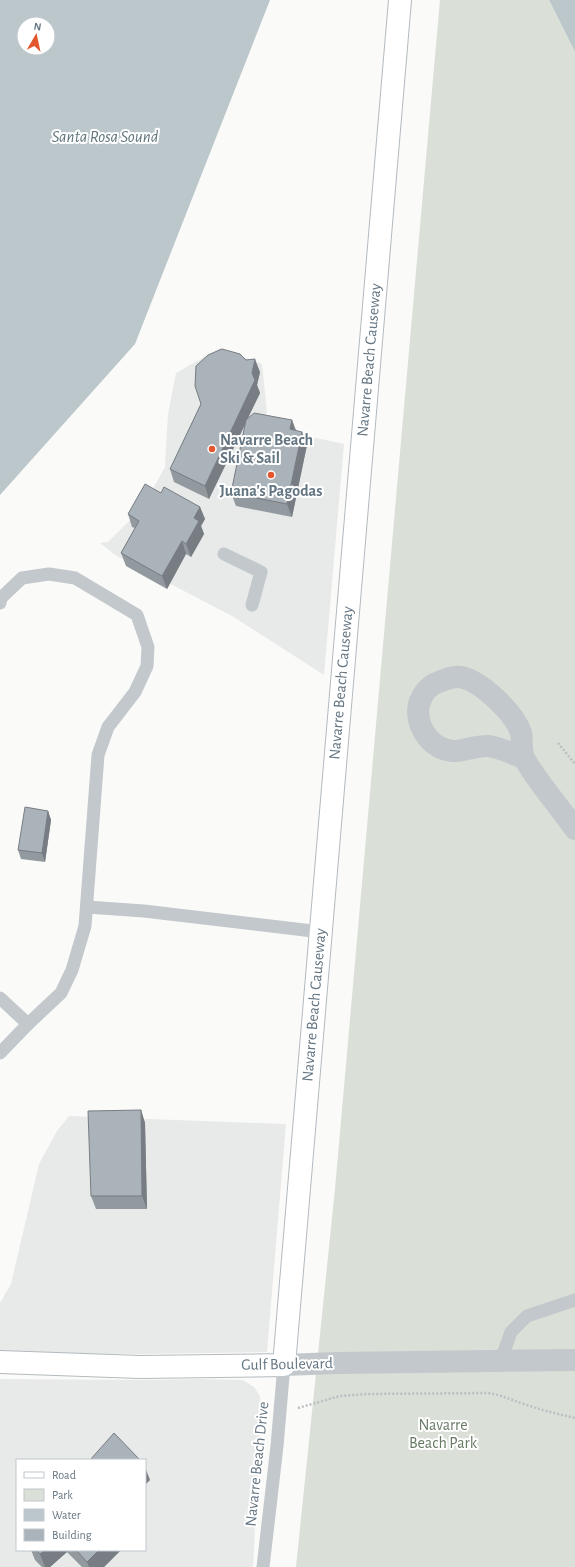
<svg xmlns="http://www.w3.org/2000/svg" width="575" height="1567" viewBox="0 0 575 1567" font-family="'Alegreya Sans',sans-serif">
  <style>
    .built { fill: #e8e9e9; fill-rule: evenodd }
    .green { fill: #dadfd7 }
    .water { fill: #bbc7cb; fill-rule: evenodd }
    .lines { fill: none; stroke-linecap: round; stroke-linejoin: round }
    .secondary-casing { stroke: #b3babf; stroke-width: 24 }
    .path { stroke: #bbbfc2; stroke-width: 2.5; stroke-dasharray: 2 2; stroke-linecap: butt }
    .service { stroke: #c3c8cc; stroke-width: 13 }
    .minor { stroke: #c3c8cc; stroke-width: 22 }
    .secondary { stroke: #fff; stroke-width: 22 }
    .wall { fill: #929a9f }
    .shaded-wall { fill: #777d82 }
    .building { fill: #aab3b9; stroke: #777d82 }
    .poi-dot { fill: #e4572e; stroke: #fff; stroke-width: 1.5 }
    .labels { text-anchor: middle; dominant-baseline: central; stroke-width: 4; stroke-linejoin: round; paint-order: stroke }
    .street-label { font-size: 16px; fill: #657683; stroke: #fff }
    .poi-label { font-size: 16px; font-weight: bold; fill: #657683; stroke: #fff; text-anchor: start }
    .park-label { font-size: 16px; fill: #687a64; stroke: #fff }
    .water-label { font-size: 17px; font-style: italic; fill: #60757c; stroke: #fff }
  </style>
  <rect width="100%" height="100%" fill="#fafaf8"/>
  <!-- built -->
  <g class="built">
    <polygon points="220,348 262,364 267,413 260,426 344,444 324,675 232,616 115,555 100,543 108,542 142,508 165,467 168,414 176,373"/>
    <polygon points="69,1116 286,1124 267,1352 140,1354 0,1353 0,1303 11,1284 39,1164 57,1131"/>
    <path d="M0,1379L139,1380L201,1379L243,1380L254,1387L260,1396L261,1413L253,1567H0ZM17,1460H145V1550H17Z"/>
  </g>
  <!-- green -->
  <polygon class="green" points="440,0 549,0 575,52 575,1567 296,1567 335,1189"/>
  <!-- water -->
  <g class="water">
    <path d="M0,0H270L135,344L0,495ZM24,24H48V48H24Z"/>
    <polygon points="549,0 575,0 575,52"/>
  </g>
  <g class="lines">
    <defs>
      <polyline id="secondary" points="0,1362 140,1367 284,1365 400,0"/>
    </defs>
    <!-- secondary casing -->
    <use href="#secondary" class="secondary-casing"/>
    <!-- path -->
    <g class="path">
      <polyline points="558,743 575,764"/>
      <path d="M298,1408L340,1396L367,1394L488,1393C502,1395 511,1400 524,1404C541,1410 558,1414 575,1418"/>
    </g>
    <!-- service -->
    <g class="service">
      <polyline points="224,554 261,572 252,605"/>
      <polyline points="0,603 1,598 22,578 49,574 75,578 137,615 148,647 147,666 135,692 108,727 98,755 85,926 72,970 61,993 28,1024 0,998"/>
      <polyline points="87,907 144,911 321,932"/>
      <polyline points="0,1053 28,1024"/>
      <polyline points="501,1360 511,1332 527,1316 575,1300"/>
      <polyline points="263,1567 277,1446 284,1365"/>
    </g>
    <!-- minor -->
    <g class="minor">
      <path d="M524,758C513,754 501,748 489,746C477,745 465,751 453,751C432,749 419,731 418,712C418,701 425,689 434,684C442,681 451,676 460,677C480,680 515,713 521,733C523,741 520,752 525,760C539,784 559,806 575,829"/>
      <polyline points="284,1365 337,1363 575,1360"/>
    </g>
    <!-- secondary -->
    <use href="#secondary" class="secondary"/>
  </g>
  <!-- wall -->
  <g class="wall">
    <polygon points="260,372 257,385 260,393 248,418 292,420 296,430 307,445 292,517 236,506 231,493 245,425 209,499 174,482 170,469 201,404"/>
    <polygon points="161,493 200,507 205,519 201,526 204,534 191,557 186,554 167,589 126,566 121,553 135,528 132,527 128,514"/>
    <polygon points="48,811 51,820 45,862 21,859 18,850"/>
    <polygon points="141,1110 145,1123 147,1209 96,1209 91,1196"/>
    <polygon points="31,1550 121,1550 104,1567 82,1567 67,1552 50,1567 42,1567 35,1560"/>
  </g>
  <!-- shaded-wall -->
  <g class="shaded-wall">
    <polygon points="255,359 260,372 257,385 260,393 209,499 205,486 252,373"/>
    <polygon points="292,420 296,433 290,429"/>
    <polygon points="302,432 307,445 292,517 287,504"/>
    <polygon points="200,507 205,519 201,526 204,534 191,557 186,544 194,518"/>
    <polygon points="182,541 186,554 167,589 162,576"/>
    <polygon points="48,811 51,820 45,862 42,853"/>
    <polygon points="141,1110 145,1123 147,1209 142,1196"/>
    <polygon points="145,1467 150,1480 145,1485"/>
    <polygon points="45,1550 67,1550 67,1552 50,1567 45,1567 40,1554"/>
    <polygon points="99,1550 121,1550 104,1567 89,1567 87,1562"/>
  </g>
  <!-- building -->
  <g class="building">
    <polygon points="222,349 240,354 246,360 255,359 252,373 255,380 205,486 170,469 201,404 195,386 196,366 208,355"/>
    <polygon points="254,413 292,420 290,429 302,432 287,504 231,493 246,420"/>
    <polygon points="145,484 161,493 164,487 200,507 194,518 199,521 186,544 182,541 162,576 121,553 139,521 128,514"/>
    <polygon points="25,807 48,811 42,853 18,850"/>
    <polygon points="141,1110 142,1196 91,1196 88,1111"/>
    <polygon points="114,1433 140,1460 90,1460"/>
    <polygon points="36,1550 45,1550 40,1554"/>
    <polygon points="76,1550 99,1550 87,1562"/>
  </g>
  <!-- markers -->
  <g class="poi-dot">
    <circle cx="212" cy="449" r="4"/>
    <circle cx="271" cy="475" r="4"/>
  </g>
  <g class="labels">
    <!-- street labels -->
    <g class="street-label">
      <text transform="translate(369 360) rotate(-85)">Navarre Beach Causeway</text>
      <text transform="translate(341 683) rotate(-85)">Navarre Beach Causeway</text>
      <text transform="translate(314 1005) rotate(-85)">Navarre Beach Causeway</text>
      <text transform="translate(287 1364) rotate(-1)">Gulf Boulevard</text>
      <text transform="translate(257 1464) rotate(-84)">Navarre Beach Drive</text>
    </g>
    <!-- poi labels -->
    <g class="poi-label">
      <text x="220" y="440">Navarre Beach<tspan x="220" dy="18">Ski &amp; Sail</tspan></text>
      <text x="271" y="491" text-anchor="middle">Juana's Pagodas</text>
    </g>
    <!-- park labels -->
    <g class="park-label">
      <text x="443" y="1425">Navarre<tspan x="443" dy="18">Beach Park</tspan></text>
    </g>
    <!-- water labels -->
    <g class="water-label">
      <text x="105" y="136">Santa Rosa Sound</text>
    </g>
  </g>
  <!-- legend -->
  <rect x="16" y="1459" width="130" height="92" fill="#ffffff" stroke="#c1c8cd"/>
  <rect x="24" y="1472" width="20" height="6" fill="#ffffff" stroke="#c1c8cd"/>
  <text x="52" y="1479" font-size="12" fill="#657683">Road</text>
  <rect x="24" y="1489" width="20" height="12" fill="#dadfd7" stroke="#c1c8cd"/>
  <text x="52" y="1499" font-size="12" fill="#657683">Park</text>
  <rect x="24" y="1509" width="20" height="12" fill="#bbc7cb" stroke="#c1c8cd"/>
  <text x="52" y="1519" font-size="12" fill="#657683">Water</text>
  <rect x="24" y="1529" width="20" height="12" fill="#aab3b9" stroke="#c1c8cd"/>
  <text x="52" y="1539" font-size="12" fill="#657683">Building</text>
  <!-- north arrow -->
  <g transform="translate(36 36) rotate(9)"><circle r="19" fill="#ffffff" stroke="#c1c8cd"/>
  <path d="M0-3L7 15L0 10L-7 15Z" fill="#e4572e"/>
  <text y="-6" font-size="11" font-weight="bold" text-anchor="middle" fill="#657683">N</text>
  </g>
</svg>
